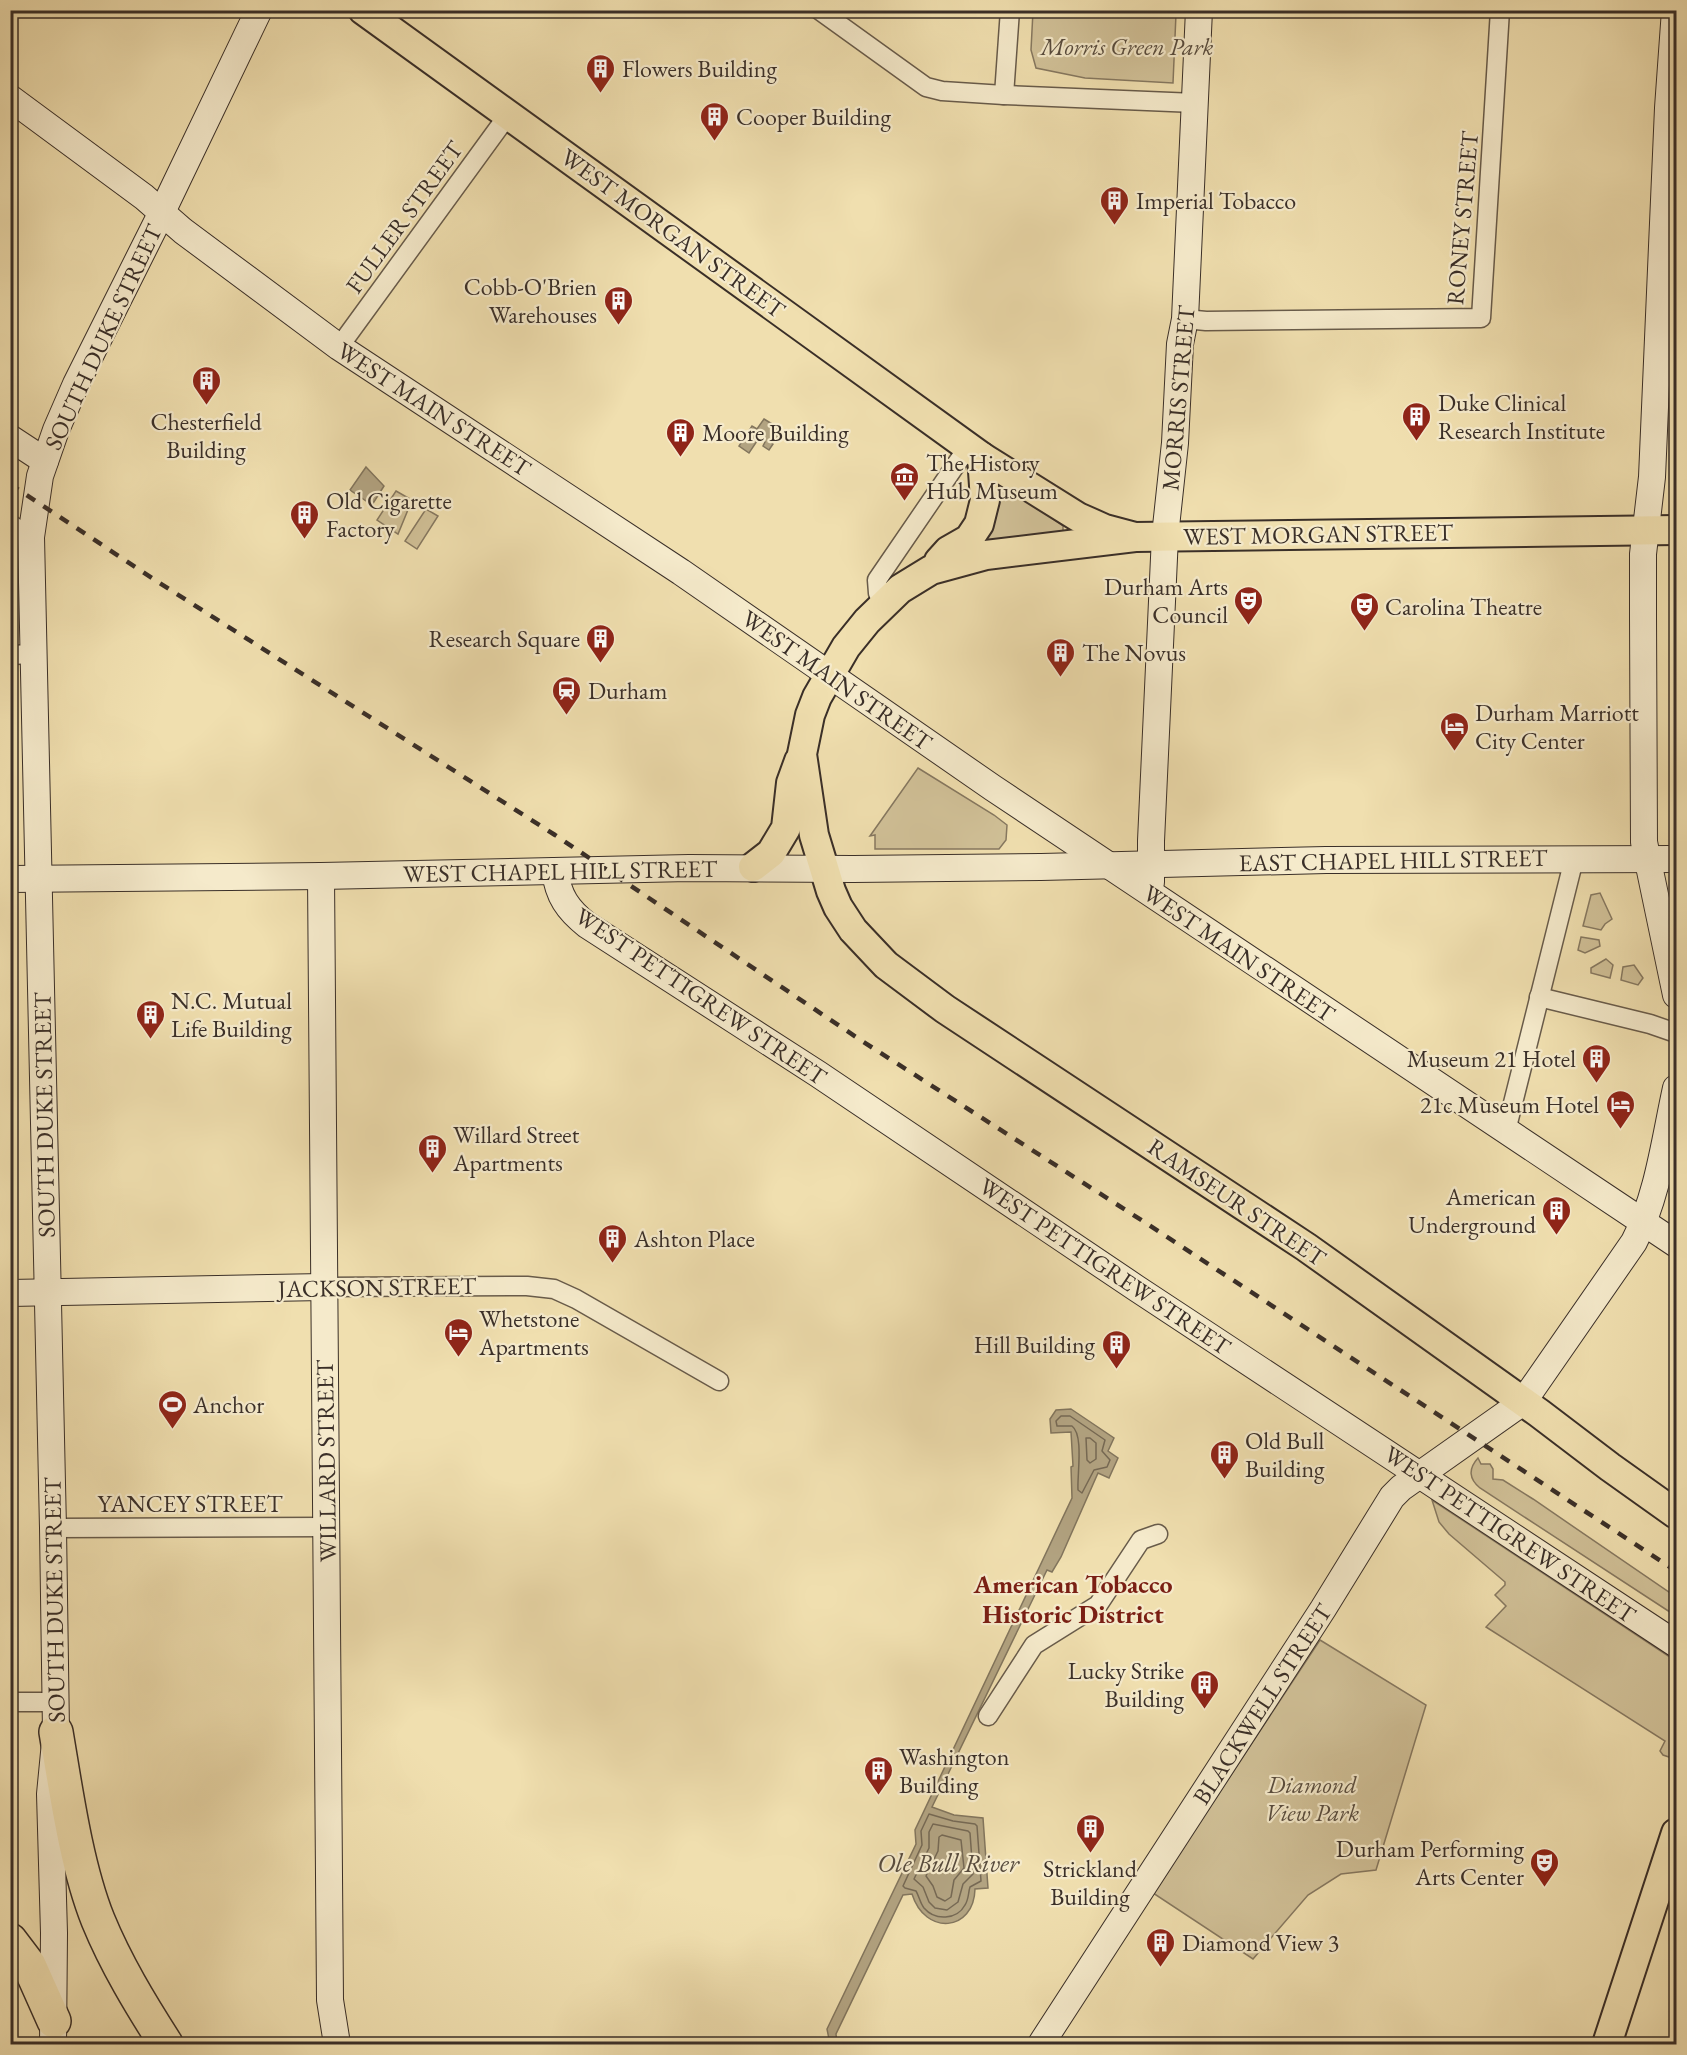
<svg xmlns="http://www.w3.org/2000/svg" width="1687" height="2055" viewBox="0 0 1687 2055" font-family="'EB Garamond',serif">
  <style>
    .green { fill: #d1c198; stroke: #867860; stroke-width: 1.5 }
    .water { fill: #b2a381; stroke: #82755d; stroke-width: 1.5 }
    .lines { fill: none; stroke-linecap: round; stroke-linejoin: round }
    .shore { stroke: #766954; stroke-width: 1.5 }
    .street-casing { stroke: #685b4a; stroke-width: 21 }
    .secondary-casing { stroke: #3a2f28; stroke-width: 28 }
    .primary-casing { stroke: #3a2f28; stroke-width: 32 }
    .highway-casing { stroke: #3a2f28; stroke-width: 36 }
    .street { stroke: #f5eacb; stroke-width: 18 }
    .secondary { stroke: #f5eacb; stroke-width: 26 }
    .primary { stroke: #f0dfaf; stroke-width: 28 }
    .highway { stroke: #f0dfaf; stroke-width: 33 }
    .rail { stroke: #3a2f28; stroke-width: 4.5; stroke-dasharray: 10 10; stroke-linecap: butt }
    .labels { text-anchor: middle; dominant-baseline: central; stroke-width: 4.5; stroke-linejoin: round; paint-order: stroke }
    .park-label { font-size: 24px; font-style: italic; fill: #584c3e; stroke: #f5eacb }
    .poi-label { font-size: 24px; fill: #3a2f28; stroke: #f5eacb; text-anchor: start }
    .street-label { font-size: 24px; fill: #3a2f28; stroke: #f5eacb }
    .neighbourhood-label { font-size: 26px; font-weight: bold; fill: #7a1f14; stroke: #f5eacb }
    .water-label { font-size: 26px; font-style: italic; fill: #584c3e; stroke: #f5eacb }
  </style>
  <rect width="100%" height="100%" fill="#f0dfaf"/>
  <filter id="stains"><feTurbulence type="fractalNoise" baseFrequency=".00333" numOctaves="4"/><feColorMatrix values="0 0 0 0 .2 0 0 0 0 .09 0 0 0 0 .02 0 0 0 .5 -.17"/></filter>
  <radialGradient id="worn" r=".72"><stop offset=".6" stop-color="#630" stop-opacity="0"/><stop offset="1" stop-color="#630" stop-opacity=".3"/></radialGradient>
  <!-- green -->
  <g class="green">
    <polygon points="1125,11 1176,14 1173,83 1085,78 1036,68 1031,50 1033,11"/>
    <polygon points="995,477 1063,526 1063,533 980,546"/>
    <polygon points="396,491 412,500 398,534 377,520"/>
    <polygon points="426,509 438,516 417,549 405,541"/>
    <polygon points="918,768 994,815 1007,825 1006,840 999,849 875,849 875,835 870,836"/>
    <polygon points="1600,893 1612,919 1605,924 1601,930 1583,926 1591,895"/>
    <polygon points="1581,937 1599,940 1600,946 1585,953 1578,950"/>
    <polygon points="1606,959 1613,965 1610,978 1591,973 1591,968"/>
    <polygon points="1634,965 1643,978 1638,985 1621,980 1623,967"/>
    <path d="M1478,1458L1481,1464H1490L1493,1469V1479L1503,1480L1533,1499L1676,1597V1616L1480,1488C1469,1479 1468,1469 1478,1458Z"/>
    <polygon points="1432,1500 1676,1661 1676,1745 1672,1758 1663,1755 1660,1751 1665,1741 1486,1627 1506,1606 1495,1595 1505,1585 1505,1582 1449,1534 1439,1522"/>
    <polygon points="1320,1640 1426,1705 1376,1870 1341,1874 1308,1895 1253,1959 1153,1893"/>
  </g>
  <!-- water -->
  <g class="water">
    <polygon points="764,419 782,430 777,438 773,436 770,441 773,444 769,450 763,446 765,442 759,438 749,453 739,446 752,426 757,429"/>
    <polygon points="366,467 384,486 372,505 350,490"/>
    <path d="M1071,1409L1114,1438L1108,1451L1118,1458L1109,1478L1098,1473L1061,1557L1052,1572L1047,1570L932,1807L954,1815L983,1818L988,1888L975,1889C974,1932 925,1936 912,1894L903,1895L836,2034L837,2044H830L827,2029L916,1844L915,1830L1072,1498L1071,1467L1073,1466L1071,1432L1051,1433L1050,1419L1056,1410Z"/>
  </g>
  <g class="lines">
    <!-- shore -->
    <g class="shore">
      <path d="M1061,1416H1070L1105,1440L1102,1451L1110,1460L1107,1467L1094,1470L1082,1493L1078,1490C1077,1475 1084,1435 1072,1426H1057L1056,1421Z"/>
      <polygon points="1086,1438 1090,1438 1096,1443 1096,1459 1090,1463 1087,1460"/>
      <path d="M929,1814L953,1821L975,1824L977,1826L981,1881L970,1887C968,1893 969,1899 965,1905C957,1920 935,1921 924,1908C920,1903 919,1896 916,1891L905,1888L903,1886L922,1845L921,1831Z"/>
      <polygon points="933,1824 968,1831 970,1833 973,1874 963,1884 958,1902 947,1910 935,1908 929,1902 923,1887 914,1879 929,1848 929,1832"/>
      <polygon points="942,1835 961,1840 964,1868 954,1880 951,1897 945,1901 937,1897 933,1886 926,1876 938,1851 939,1837"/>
    </g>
    <defs>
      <g id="street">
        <polyline points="819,10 926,87 942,91 1004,95 1195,103"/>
        <polyline points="1004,95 1010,10"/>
        <polyline points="1185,319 1206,321 1481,318 1500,10"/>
        <polyline points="339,347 508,115"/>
        <polyline points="10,524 31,537"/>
        <polyline points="883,605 878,593 877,580 968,447"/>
        <polyline points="10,655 33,654"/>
        <polyline points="1539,997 1650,1024 1676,1033"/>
        <polyline points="1506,1131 1574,859"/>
        <polyline points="324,1287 527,1286 554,1289 576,1299 719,1381"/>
        <polyline points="53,1528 327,1527"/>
        <polyline points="10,1702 55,1702"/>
        <polyline points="988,1716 1034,1645 1098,1605 1141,1540 1158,1534"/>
      </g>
      <g id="secondary">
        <polyline points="1675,10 1668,108 1652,477 1643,554 1643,618 1644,842 1676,995"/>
        <polyline points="10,98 144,197 183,231 339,347 681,572 993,788 1676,1244"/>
        <polyline points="10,438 45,461"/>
        <path d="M555,871C558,896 568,910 587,925L818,1074L1136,1288L1676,1644"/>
        <polyline points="321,876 330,2000 337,2044"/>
        <polyline points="10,879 321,876 689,868 853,869 1041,867 1326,860 1676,859"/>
        <polyline points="1151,882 1151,841 1165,536 1175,443 1180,344 1185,319 1199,10"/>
        <polyline points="10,1293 324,1287"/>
        <polyline points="53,2044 54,1933 50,1794 56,1732 53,1528 31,537 40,476 56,430 76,384 162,212 259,10"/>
        <path d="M1041,2044L1323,1609L1392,1497L1401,1488L1523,1402L1634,1242C1658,1196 1665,1138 1676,1088"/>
      </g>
      <g id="primary">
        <polyline points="363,10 982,457 1078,517 1105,529 1135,537 1676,530"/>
        <polyline points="1135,537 986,555 931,570 900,589 867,621 846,647 817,697 810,715 802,754 814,835 831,891 838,907 853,930 886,965 945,1009 1306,1247 1539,1413 1610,1467 1676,1514"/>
        <polyline points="939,561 948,551 969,539 979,524 985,500 982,457"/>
        <polyline points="753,867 771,853 786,828 791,783 799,761"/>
        <polyline points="1607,2044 1676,1833"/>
      </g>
      <g id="highway">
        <path d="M56,1732C66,1791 76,1865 98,1920C116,1964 141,2005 166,2044"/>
        <polyline points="10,1940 29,1965 54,2021"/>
      </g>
    </defs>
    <!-- street casing -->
    <use href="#street" class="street-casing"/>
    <!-- secondary casing -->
    <use href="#secondary" class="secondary-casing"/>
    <!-- primary casing -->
    <use href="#primary" class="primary-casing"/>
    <!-- highway casing -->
    <use href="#highway" class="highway-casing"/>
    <!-- street -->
    <use href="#street" class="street"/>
    <!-- secondary -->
    <use href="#secondary" class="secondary"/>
    <!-- primary -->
    <use href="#primary" class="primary"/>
    <!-- highway -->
    <use href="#highway" class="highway"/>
    <!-- rail -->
    <polyline class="rail" points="10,484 158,582 555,835 862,1041 1149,1225 1676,1571"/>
  </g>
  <!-- icons -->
  <defs>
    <symbol id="building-pin" viewBox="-11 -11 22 30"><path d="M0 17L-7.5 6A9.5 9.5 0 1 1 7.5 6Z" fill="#8f2418" stroke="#f5eacb"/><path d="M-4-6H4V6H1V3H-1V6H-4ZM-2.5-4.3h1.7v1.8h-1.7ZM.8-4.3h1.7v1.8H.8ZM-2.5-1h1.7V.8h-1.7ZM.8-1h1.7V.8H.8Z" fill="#fff"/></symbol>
    <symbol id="museum-pin" viewBox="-11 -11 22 30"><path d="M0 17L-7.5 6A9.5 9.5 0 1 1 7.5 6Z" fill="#8f2418" stroke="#f5eacb"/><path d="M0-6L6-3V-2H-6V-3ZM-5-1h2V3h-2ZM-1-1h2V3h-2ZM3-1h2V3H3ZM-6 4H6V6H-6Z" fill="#fff"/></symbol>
    <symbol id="theatre-pin" viewBox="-11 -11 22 30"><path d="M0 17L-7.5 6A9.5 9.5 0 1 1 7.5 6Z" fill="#8f2418" stroke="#f5eacb"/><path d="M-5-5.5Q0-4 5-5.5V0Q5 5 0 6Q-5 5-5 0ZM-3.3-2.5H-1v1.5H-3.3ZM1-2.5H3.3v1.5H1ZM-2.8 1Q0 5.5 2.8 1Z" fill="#fff"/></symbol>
    <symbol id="station-pin" viewBox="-11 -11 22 30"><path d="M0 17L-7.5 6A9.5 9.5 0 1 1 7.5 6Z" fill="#8f2418" stroke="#f5eacb"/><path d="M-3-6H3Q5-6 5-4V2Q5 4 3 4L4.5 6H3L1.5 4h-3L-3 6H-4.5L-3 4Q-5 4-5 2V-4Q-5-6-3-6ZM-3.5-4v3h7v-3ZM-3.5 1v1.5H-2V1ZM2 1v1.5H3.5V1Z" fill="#fff"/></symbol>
    <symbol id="hotel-pin" viewBox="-11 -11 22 30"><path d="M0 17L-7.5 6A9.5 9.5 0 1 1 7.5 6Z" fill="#8f2418" stroke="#f5eacb"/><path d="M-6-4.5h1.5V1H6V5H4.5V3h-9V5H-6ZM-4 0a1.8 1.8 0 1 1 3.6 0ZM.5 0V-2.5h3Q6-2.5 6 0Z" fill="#fff"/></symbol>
    <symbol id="stadium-pin" viewBox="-11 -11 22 30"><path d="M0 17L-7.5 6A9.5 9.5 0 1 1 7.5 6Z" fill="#8f2418" stroke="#f5eacb"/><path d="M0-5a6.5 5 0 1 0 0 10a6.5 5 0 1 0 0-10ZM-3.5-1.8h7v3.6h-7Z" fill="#fff"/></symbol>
  </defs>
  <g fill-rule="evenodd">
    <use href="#building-pin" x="584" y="52" width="33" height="45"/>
    <use href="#building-pin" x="698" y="100" width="33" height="45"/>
    <use href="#building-pin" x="1098" y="184" width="33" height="45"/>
    <use href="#building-pin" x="602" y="284" width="33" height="45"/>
    <use href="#building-pin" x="190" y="364" width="33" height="45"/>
    <use href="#building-pin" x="1400" y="400" width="33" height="45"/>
    <use href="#building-pin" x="664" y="416" width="33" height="45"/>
    <use href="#museum-pin" x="888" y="460" width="33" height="45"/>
    <use href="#building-pin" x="288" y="498" width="33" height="45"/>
    <use href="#theatre-pin" x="1232" y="584" width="33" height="45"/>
    <use href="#theatre-pin" x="1348" y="590" width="33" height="45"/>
    <use href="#building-pin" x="584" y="622" width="33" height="45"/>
    <use href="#building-pin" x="1044" y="636" width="33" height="45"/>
    <use href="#station-pin" x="550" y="674" width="33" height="45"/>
    <use href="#hotel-pin" x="1438" y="710" width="33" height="45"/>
    <use href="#building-pin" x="134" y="998" width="33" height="45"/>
    <use href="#building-pin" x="1580" y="1042" width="33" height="45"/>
    <use href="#hotel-pin" x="1604" y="1088" width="33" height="45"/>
    <use href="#building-pin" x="416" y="1132" width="33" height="45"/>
    <use href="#building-pin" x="1540" y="1194" width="33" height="45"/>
    <use href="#building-pin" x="596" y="1222" width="33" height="45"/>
    <use href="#hotel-pin" x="442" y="1316" width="33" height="45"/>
    <use href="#building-pin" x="1100" y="1328" width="33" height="45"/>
    <use href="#stadium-pin" x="156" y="1388" width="33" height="45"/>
    <use href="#building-pin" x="1208" y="1438" width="33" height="45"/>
    <use href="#building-pin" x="1188" y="1668" width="33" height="45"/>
    <use href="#building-pin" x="862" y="1754" width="33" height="45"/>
    <use href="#building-pin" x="1074" y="1812" width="33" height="45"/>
    <use href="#theatre-pin" x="1528" y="1846" width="33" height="45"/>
    <use href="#building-pin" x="1144" y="1926" width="33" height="45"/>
  </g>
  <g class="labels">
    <!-- park labels -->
    <g class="park-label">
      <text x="1127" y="46">Morris Green Park</text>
      <text x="1312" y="1784">Diamond<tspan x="1312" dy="28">View Park</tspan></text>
    </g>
    <!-- poi labels -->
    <g class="poi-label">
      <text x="622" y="68">Flowers Building</text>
      <text x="736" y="116">Cooper Building</text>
      <text x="1136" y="200">Imperial Tobacco</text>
      <text x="597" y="286" text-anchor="end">Cobb-O'Brien<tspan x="597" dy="28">Warehouses</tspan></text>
      <text x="1438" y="402">Duke Clinical<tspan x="1438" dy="28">Research Institute</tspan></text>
      <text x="206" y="421" text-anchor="middle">Chesterfield<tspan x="206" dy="28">Building</tspan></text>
      <text x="702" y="432">Moore Building</text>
      <text x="926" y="462">The History<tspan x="926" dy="28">Hub Museum</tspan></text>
      <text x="326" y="500">Old Cigarette<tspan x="326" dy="28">Factory</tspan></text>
      <text x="1228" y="586" text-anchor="end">Durham Arts<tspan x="1228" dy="28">Council</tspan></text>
      <text x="1385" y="606">Carolina Theatre</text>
      <text x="580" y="638" text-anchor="end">Research Square</text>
      <text x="1082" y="652">The Novus</text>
      <text x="588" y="690">Durham</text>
      <text x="1475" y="712">Durham Marriott<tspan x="1475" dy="28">City Center</tspan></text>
      <text x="171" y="1000">N.C. Mutual<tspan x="171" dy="28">Life Building</tspan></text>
      <text x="1576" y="1058" text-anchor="end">Museum 21 Hotel</text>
      <text x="1599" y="1104" text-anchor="end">21c Museum Hotel</text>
      <text x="453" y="1134">Willard Street<tspan x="453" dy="28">Apartments</tspan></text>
      <text x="1536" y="1196" text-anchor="end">American<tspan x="1536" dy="28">Underground</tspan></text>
      <text x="634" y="1238">Ashton Place</text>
      <text x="479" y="1318">Whetstone<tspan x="479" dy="28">Apartments</tspan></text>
      <text x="1095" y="1344" text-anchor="end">Hill Building</text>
      <text x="193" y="1404">Anchor</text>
      <text x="1245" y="1440">Old Bull<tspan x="1245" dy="28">Building</tspan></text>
      <text x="1184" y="1670" text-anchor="end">Lucky Strike<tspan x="1184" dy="28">Building</tspan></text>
      <text x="899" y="1756">Washington<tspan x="899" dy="28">Building</tspan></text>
      <text x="1524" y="1848" text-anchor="end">Durham Performing<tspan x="1524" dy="28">Arts Center</tspan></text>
      <text x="1090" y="1868" text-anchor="middle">Strickland<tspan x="1090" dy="28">Building</tspan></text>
      <text x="1182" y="1942">Diamond View 3</text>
    </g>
    <!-- street labels -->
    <g class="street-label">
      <text transform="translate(404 217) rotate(-54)">FULLER STREET</text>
      <text transform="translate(1462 218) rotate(-85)">RONEY STREET</text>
      <text transform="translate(673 233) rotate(36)">WEST MORGAN STREET</text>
      <text transform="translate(103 337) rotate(-65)">SOUTH DUKE STREET</text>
      <text transform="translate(1178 398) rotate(-85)">MORRIS STREET</text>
      <text transform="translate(434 409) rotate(33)">WEST MAIN STREET</text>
      <text transform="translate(1318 534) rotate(-1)">WEST MORGAN STREET</text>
      <text transform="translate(837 680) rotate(35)">WEST MAIN STREET</text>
      <text transform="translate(1393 860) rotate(-1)">EAST CHAPEL HILL STREET</text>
      <text transform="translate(560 871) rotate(-1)">WEST CHAPEL HILL STREET</text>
      <text transform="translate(1239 953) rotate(34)">WEST MAIN STREET</text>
      <text transform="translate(701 996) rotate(34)">WEST PETTIGREW STREET</text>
      <text transform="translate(44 1115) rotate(-91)">SOUTH DUKE STREET</text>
      <text transform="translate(1237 1202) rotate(34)">RAMSEUR STREET</text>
      <text transform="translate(1105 1266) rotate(34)">WEST PETTIGREW STREET</text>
      <text transform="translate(377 1287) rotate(-1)">JACKSON STREET</text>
      <text transform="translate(326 1461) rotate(-91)">WILLARD STREET</text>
      <text x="190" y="1503">YANCEY STREET</text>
      <text transform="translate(1510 1534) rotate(34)">WEST PETTIGREW STREET</text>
      <text transform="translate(54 1600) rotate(-91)">SOUTH DUKE STREET</text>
      <text transform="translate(1262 1704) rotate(-57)">BLACKWELL STREET</text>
    </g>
    <!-- neighbourhood labels -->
    <g class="neighbourhood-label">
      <text x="1073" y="1584">American Tobacco<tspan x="1073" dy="30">Historic District</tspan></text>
    </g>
    <!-- water labels -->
    <g class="water-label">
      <text x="948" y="1863">Ole Bull River</text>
    </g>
  </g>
  <!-- margin -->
  <rect width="1687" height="2055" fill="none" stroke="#f0dfaf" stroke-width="36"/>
  <rect x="12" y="12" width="1663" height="2031" fill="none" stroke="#3a2f28" stroke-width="3"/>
  <rect x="18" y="18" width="1651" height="2019" fill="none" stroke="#3a2f28" stroke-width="1.5"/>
  <rect width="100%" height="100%" filter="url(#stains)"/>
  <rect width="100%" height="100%" fill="url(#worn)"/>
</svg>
